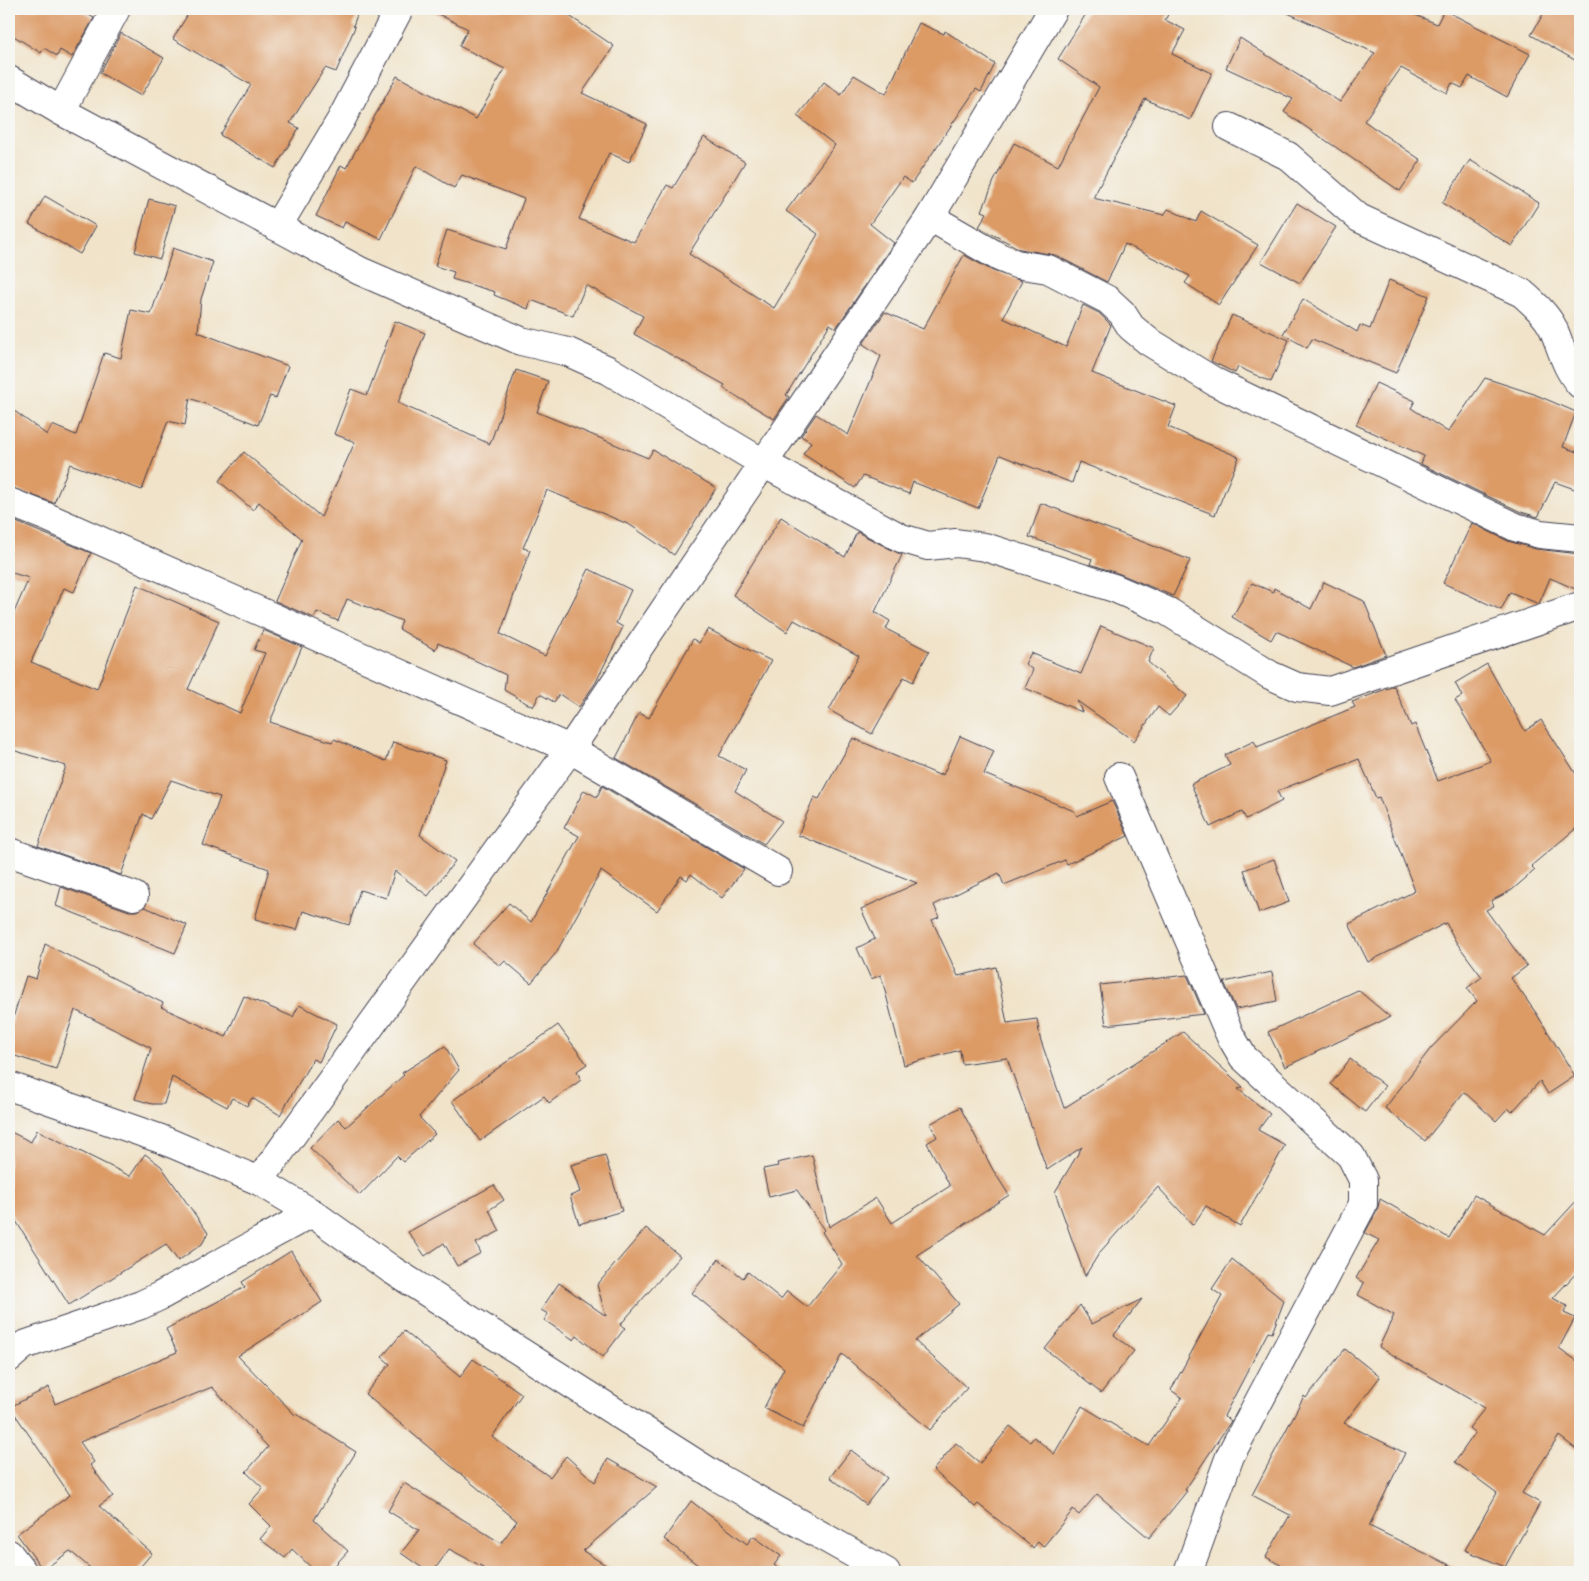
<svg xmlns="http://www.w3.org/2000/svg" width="1589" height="1581" viewBox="0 0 1589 1581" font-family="Mali,sans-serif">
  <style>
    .building { fill: #dc9a65 }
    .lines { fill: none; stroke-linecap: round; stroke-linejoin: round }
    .minor-casing { stroke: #413f50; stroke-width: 30 }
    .minor { stroke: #fff; stroke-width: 28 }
  </style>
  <rect width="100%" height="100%" fill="#f6f6f2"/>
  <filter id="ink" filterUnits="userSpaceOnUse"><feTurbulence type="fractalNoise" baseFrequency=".02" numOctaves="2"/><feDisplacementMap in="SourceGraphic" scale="10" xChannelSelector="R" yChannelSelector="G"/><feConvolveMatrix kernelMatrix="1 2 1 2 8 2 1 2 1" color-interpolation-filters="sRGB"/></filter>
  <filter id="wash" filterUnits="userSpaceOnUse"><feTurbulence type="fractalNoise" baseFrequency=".0096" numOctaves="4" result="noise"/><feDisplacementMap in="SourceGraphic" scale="20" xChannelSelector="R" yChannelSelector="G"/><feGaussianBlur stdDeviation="1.12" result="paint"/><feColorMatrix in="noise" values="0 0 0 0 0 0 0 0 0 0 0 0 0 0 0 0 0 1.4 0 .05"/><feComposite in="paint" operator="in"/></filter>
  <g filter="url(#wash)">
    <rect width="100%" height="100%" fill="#f0e3c9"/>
    <g id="blocks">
      <!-- building -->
      <g class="building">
        <polygon points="17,9 78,9 94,18 72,57 60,50 57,56 44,48 41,53 9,33 9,23"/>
        <polygon points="191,9 359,9 353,26 355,27 336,72 325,68 290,123 299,128 275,168 220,135 251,85 173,39"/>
        <polygon points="428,9 559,9 614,46 582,93 647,124 629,162 609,153 579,219 634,242 667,185 673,188 704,137 745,162 689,254 774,308 818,234 786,211 835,145 797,116 824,82 841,95 854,75 886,94 919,23 944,34 945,31 995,64 981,92 976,89 912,183 903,177 870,224 894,243 836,328 830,324 786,395 789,397 774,419 723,388 725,385 634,334 643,316 586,285 573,316 531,300 528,309 494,295 495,292 452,279 454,272 435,266 447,230 506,249 524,199 462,175 454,188 416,166 381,239 345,222 342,228 316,216 341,165 346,168 397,76 476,119 505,69 459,46 468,29"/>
        <polygon points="1089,9 1171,9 1165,20 1185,30 1172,54 1212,73 1190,120 1145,99 1093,198 1164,215 1168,209 1196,222 1201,211 1258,245 1219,305 1185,283 1190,276 1125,244 1107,282 1055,255 1020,249 979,227 987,213 982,211 994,181 1014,143 1058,166 1099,87 1058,59"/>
        <polygon points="1279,9 1401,9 1437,24 1444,10 1530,54 1507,97 1469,76 1462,88 1452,83 1447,93 1401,68 1364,121 1421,160 1400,191 1284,112 1293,99 1226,68 1240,38 1340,102 1375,53"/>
        <polygon points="1546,9 1580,9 1580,63 1531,35"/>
        <polygon points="121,33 164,58 141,96 100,73"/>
        <polygon points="1470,160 1539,203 1512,246 1442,203"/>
        <polygon points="45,196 96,226 80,254 29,224"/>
        <polygon points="149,199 175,206 160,259 135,252"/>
        <polygon points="1297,203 1336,227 1300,283 1261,262"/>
        <polygon points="173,248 213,262 201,299 198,332 288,366 276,398 270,396 258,425 190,398 185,425 168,421 142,490 70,464 54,503 9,487 9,407 47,435 52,425 76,435 104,353 121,358 131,310 151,314"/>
        <polygon points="964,255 993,271 1022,281 1003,318 1066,347 1083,305 1099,313 1111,325 1092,373 1176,406 1168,427 1239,457 1215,515 1079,462 1072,483 1000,455 978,508 913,482 909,494 863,476 855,488 803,454 811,442 801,436 816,414 848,435 881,356 863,344 885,312 923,329"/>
        <polygon points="1389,280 1429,296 1396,373 1312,339 1307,348 1283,334 1303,299 1357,332 1360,325 1370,329"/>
        <polygon points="1232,315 1289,340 1271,382 1238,367 1235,373 1211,361"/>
        <polygon points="395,321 425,333 398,403 490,444 516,370 548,381 537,412 648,458 653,450 716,488 674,555 630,525 547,490 523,548 530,550 500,634 545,656 589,569 631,590 616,623 623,627 596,682 579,707 559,694 554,702 540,694 533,707 504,690 506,675 438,643 435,650 399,629 402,621 347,599 338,621 317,612 314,618 275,601 302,539 259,502 253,510 219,481 244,452 321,517 355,442 334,434 351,389 367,395"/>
        <polygon points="1485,378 1534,394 1576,412 1563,447 1580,453 1580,491 1555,482 1538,517 1521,512 1421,464 1424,456 1356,425 1376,383 1415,401 1411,408 1448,432"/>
        <polygon points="1041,503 1190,560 1173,596 1120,574 1090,564 1092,559 1029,537"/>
        <polygon points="781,517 845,557 857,532 902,555 875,612 890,621 886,629 929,651 913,682 904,677 872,734 829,710 859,656 794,620 787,632 733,595"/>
        <polygon points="9,519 91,553 74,592 64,588 31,662 97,689 137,585 219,621 188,689 240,713 265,653 254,650 263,630 302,647 270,722 332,742 334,739 386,761 393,742 446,760 420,835 455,861 428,896 395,871 386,898 360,890 349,925 303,911 297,930 255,919 269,869 203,845 220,797 171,780 151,819 143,814 121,875 38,846 66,766 9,749 9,624 29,578 9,572"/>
        <polygon points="1472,523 1508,541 1536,549 1580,554 1580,591 1550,578 1539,604 1510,592 1501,610 1443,583"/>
        <polygon points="1324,582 1364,601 1386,655 1353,667 1276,631 1271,640 1232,617 1252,583 1273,592 1274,588 1311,609"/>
        <polygon points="1101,626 1154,648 1148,662 1187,696 1169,716 1158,707 1134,741 1077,701 1082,712 1025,688 1033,670 1025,664 1031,653 1081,674"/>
        <polygon points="708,629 771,661 719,756 746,770 735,791 782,821 764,844 616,758 639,713 649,718 693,639 699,643"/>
        <polygon points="1487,664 1525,731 1541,720 1580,780 1580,825 1531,866 1535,870 1512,890 1491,901 1494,906 1486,910 1527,966 1511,978 1536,1013 1575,1076 1548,1094 1540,1081 1512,1112 1508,1108 1496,1121 1464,1092 1425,1141 1385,1108 1431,1048 1477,1001 1467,988 1482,977 1456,942 1446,923 1368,962 1349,924 1415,891 1379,797 1376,798 1359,759 1277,791 1282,801 1246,819 1242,812 1210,827 1191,784 1230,765 1225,755 1254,741 1257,747 1355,707 1352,702 1394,686 1411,726 1415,724 1438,781 1491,761 1455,700 1462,696 1455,683"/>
        <polygon points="960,736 994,751 984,774 1074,811 1077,816 1112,801 1128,836 1067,864 1065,860 1004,885 999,873 934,905 939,917 932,920 958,976 996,967 1007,1023 1037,1019 1040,1038 1064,1108 1183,1032 1243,1087 1238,1089 1270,1114 1258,1130 1285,1145 1240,1226 1206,1206 1193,1225 1158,1187 1100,1252 1085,1276 1055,1192 1082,1147 1047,1170 1007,1058 962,1064 960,1050 904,1065 881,975 871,979 857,948 875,939 861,909 917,883 798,835 814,797 819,799 853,738 939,775 940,773 943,775"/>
        <polygon points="602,786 744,869 722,898 691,874 687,880 681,876 657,911 601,871 556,953 531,983 505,961 500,966 473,944 509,903 531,922 579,836 564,828 584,790 597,797"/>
        <polygon points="1274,859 1289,902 1259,913 1244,870"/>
        <polygon points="61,887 129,911 137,911 145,907 187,925 175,953 56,906"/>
        <polygon points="45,944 163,1003 161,1007 226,1037 244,996 293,1017 299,1005 337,1024 319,1062 313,1059 280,1115 252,1098 247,1106 232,1098 227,1107 172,1077 164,1104 152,1104 135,1099 151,1048 75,1010 56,1069 9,1054 9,1031 26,976 36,979"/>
        <polygon points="1272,972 1277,1001 1236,1009 1224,982"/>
        <polygon points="1187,975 1204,1014 1106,1025 1100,985"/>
        <polygon points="1358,990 1390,1017 1285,1067 1268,1032"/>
        <polygon points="558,1025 587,1064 577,1071 581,1080 549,1103 544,1096 480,1141 452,1101"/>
        <polygon points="445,1046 459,1070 419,1117 435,1134 403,1162 397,1156 360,1195 310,1148 338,1119 346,1127 404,1075 402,1073"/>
        <polygon points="1350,1059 1385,1086 1365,1112 1331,1084"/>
        <polygon points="960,1107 993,1170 1009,1195 917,1255 959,1304 915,1341 967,1388 930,1430 842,1354 803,1428 764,1408 784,1368 692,1293 719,1259 743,1278 748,1272 781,1299 787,1291 807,1307 842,1264 822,1232 824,1230 797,1190 769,1197 763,1169 778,1166 777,1163 812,1155 829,1227 876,1198 892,1223 950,1186 927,1143 937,1137 930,1124"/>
        <polygon points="37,1130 130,1176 145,1154 161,1166 208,1233 202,1244 178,1261 166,1244 69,1305 9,1210 9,1131 31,1142"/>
        <polygon points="605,1155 622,1211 579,1224 570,1196 580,1192 571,1165"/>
        <polygon points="494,1185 504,1200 489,1210 500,1231 476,1243 481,1253 457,1266 444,1243 425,1256 408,1232"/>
        <polygon points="1474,1195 1545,1235 1580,1197 1580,1269 1553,1298 1567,1306 1564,1313 1575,1318 1559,1348 1580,1363 1580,1452 1559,1436 1522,1493 1540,1503 1505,1567 1465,1550 1497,1493 1455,1462 1475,1433 1469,1428 1485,1408 1379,1347 1394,1315 1358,1295 1364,1283 1356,1278 1379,1240 1365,1233 1377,1211 1380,1199 1449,1238"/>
        <polygon points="646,1228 680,1256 620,1325 625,1328 603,1357 577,1336 574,1340 544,1320 548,1314 541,1310 559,1283 606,1316 597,1285"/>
        <polygon points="291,1251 322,1302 238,1356 295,1415 296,1414 356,1452 314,1520 348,1551 329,1572 316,1572 292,1549 285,1558 260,1539 271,1526 249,1504 263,1488 246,1472 268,1447 212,1387 80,1442 94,1462 90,1465 113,1496 99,1506 152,1553 136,1572 95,1572 70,1551 43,1570 17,1534 70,1495 10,1407 49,1387 55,1404 177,1352 166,1329 245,1287 242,1282"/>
        <polygon points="1232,1259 1284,1301 1272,1333 1268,1332 1224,1416 1231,1421 1185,1490 1187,1491 1149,1538 1097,1494 1079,1515 1073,1510 1043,1547 1038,1542 1033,1548 978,1504 975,1507 933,1470 956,1443 980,1463 1010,1426 1030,1442 1034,1437 1054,1454 1082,1406 1149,1446 1182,1398 1171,1390 1222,1296 1212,1289"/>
        <polygon points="1142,1299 1114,1335 1134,1351 1101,1393 1045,1349 1080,1305 1092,1324"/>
        <polygon points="404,1331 460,1377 473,1359 522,1394 492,1437 550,1477 566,1456 595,1482 608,1459 657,1487 583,1551 617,1572 480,1572 483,1567 449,1549 433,1572 428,1572 401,1553 419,1530 388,1511 404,1483 501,1543 517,1521 365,1394 390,1364 382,1357"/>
        <polygon points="1345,1349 1380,1377 1344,1423 1405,1453 1369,1526 1464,1572 1293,1572 1266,1557 1290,1515 1252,1495 1304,1396 1306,1398"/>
        <polygon points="851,1450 887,1478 866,1505 830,1477"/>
        <polygon points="691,1501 747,1544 753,1536 781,1556 774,1565 783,1572 707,1572 664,1539"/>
      </g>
    </g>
  </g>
  <g filter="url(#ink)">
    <use href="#blocks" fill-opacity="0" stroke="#413f50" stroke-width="1"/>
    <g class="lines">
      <defs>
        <g id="minor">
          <polyline points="9,80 61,111 360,271 521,341 568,352 608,370 763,463 901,538 928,546 956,543 985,547 1114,588 1167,611 1270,675 1297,687 1330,691 1580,606"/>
          <polyline points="61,111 116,9"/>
          <path d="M1229,127L1288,156L1359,218L1522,293C1534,304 1546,314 1553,328C1562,349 1565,367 1580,384"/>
          <polyline points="930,217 999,257 1016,264 1048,269 1108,300 1122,313 1131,327 1148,341 1215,382 1515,527 1540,534 1580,538"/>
          <polyline points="277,227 341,120 399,9"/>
          <polyline points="9,502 47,517 570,749 778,871"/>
          <polyline points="1119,777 1230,1035 1243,1057 1351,1156 1363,1180 1363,1204 1230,1456 1188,1572"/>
          <polyline points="9,852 134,896"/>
          <polyline points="9,1086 161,1139 259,1181 312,1213 392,1270 719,1478 886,1572"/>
          <polyline points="259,1181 570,749 930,217 1053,9"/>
          <polyline points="9,1358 24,1345 141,1305 160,1296 312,1213"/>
          <polyline points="9,1554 23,1572"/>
        </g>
      </defs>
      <!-- minor casing -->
      <use href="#minor" class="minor-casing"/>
      <!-- minor -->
      <use href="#minor" class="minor"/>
    </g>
  </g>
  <!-- margin -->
  <rect width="1589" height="1581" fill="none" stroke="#f6f6f2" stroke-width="30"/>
</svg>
